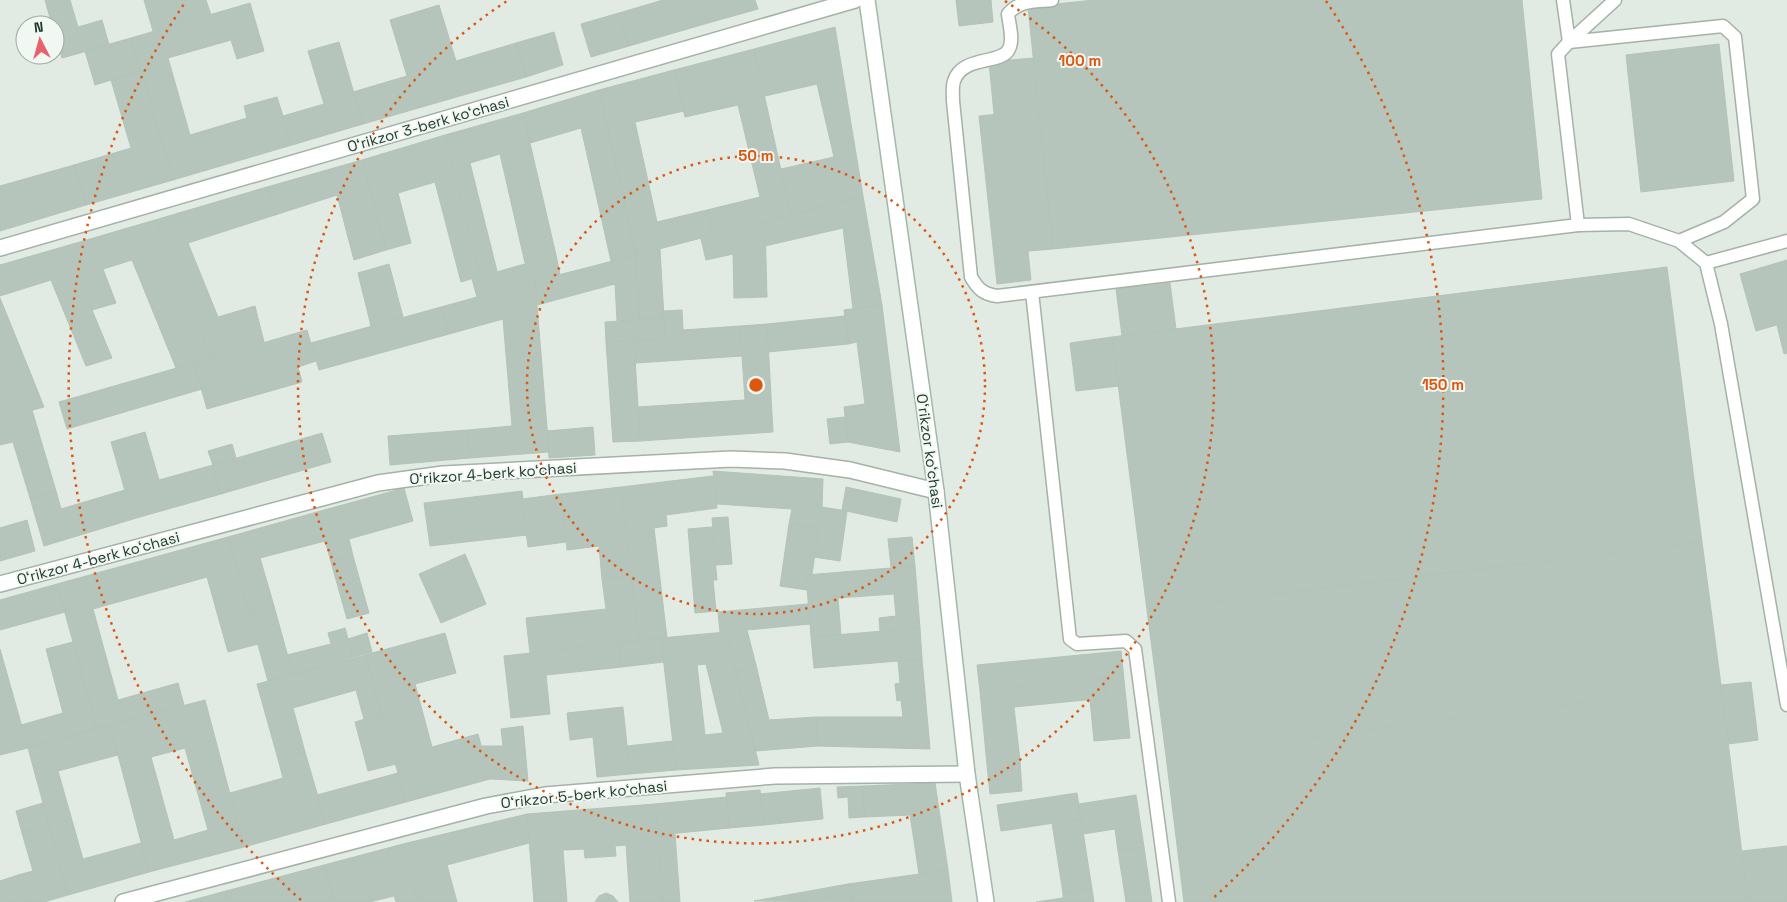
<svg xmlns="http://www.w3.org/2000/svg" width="1787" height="902" viewBox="0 0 1787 902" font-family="'Space Grotesk',sans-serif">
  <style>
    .building { fill: #b6c5bb; stroke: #b4c3b8; fill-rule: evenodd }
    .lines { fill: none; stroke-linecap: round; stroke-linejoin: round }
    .lane-casing { stroke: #a4b2a8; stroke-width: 15 }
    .street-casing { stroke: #a4b2a8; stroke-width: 18 }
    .secondary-casing { stroke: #a3b8aa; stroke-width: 18 }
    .lane { stroke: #fff; stroke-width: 12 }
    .street { stroke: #fff; stroke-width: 15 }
    .secondary { stroke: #fff; stroke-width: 15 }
    .ring { fill: none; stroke: #de570e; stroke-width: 2.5; stroke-dasharray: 2.5 5 }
    .labels { text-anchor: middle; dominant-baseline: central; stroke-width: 4; stroke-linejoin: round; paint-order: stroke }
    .street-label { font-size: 15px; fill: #233a2c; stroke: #f1f7f2 }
    .centre { fill: #de570e; stroke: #f1f7f2; stroke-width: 2.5 }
    .ring-label { font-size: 15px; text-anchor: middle; font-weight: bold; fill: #de570e; stroke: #f1f7f2; stroke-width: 4; stroke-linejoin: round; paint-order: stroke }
  </style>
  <rect width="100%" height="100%" fill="#e1eae3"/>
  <!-- building -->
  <g class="building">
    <polygon points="45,0 70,0 78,27 102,20 109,45 62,58 55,34 55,25 52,25"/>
    <polygon points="144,0 176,0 183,23 153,31"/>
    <polygon points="176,0 206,0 211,15 183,23"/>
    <polygon points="663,0 702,0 708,23 629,46 619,13"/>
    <polygon points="702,0 755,0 758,9 708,23"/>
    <polygon points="956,0 991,0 993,22 959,26"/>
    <polygon points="1094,0 1522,0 1542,199 1053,249 1028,7"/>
    <polygon points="250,3 264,51 237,59 231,40 168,58 190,135 247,118 244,106 277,97 292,145 173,180 131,38"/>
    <polygon points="439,5 456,61 516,43 526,77 363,124 353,92 407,76 390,20"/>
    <polygon points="619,13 629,46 591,57 581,24"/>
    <polygon points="835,27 863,196 791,215 781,169 834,157 817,84 765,96 754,49"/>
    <polygon points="554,32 563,65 526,77 516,43"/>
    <polygon points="131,38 141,71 95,85 85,51"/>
    <polygon points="339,42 363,124 292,145 283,116 324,104 308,51"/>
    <polygon points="1719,44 1734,181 1641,192 1626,55"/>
    <polygon points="754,49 791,215 713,235 707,210 760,197 738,105 685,117 674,70"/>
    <polygon points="1033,58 1038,110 994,114 989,62"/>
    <polygon points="674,70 684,111 635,122 657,222 707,210 713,235 636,255 599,90"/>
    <polygon points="141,71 173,180 86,205 74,165 131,148 111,80"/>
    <polygon points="599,90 636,255 611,261 581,128 530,143 523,113"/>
    <polygon points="1038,110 1053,249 1028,251 1031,280 997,284 979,116"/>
    <polygon points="523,113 556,255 525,263 500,154 470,163 497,271 480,276 445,135"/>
    <polygon points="445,135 480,276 461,282 435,182 398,193 411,243 386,250 362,160"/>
    <polygon points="362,160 386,250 354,260 337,195 275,215 267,187"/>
    <polygon points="74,165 86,205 0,231 0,186"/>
    <polygon points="267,187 275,215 188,243 218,317 255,306 264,342 211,358 155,220"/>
    <polygon points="863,196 882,305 853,309 843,228 765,246 765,222"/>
    <polygon points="155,220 211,358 176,368 132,260 103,269 116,303 92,310 66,246"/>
    <polygon points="765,222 767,297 734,298 733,254 706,260 701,239"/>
    <polygon points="66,246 92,310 112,358 86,366 51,280 0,296 0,265"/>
    <polygon points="660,249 664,318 639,320 636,255"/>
    <polygon points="556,255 560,275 477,297 472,279"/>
    <polygon points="636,255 639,320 617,321 615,284 537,305 535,281"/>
    <polygon points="1787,260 1787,322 1756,331 1740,274"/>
    <polygon points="389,264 403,317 371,326 358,273"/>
    <polygon points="1667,267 1702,542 1147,610 1112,337"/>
    <polygon points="535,281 549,452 470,458 468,430 512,426 503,319 449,334 441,307"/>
    <polygon points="1170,283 1176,329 1122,336 1116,289"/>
    <polygon points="0,298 28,367 0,375"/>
    <polygon points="882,305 900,452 848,442 844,407 865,404 857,342 848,344 844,310"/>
    <polygon points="441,307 449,334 319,370 311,343"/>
    <polygon points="682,310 683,330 740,326 742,356 636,363 634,341 665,339 663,311"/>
    <polygon points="845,316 848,344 768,352 767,324"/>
    <polygon points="664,318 665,339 606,342 605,322"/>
    <polygon points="1787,322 1787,353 1784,354 1777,325"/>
    <polygon points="767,324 773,432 640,441 638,407 745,400 740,326"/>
    <polygon points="307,330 316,361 298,367 302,382 207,409 194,363"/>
    <polygon points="1112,337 1119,386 1076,391 1070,343"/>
    <polygon points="634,341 640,441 613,442 606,342"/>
    <polygon points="194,363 202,389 67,429 59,402"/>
    <polygon points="28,367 44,407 0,419 0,375"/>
    <polygon points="32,410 56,491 30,498 13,442 0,445 0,419"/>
    <polygon points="845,417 848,442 830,444 827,419"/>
    <polygon points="593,427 595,455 549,458 547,431"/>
    <polygon points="468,430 470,458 390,465 388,436"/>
    <polygon points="145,432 159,480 213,465 221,494 133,519 111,442"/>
    <polygon points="322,433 331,462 221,494 213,465"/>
    <polygon points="232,444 236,458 213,465 208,451"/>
    <polygon points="713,471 823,479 822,507 847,511 840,561 814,557 819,528 789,524 792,509 717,504"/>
    <polygon points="713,476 717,508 666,515 667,526 654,528 667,638 639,641 621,487"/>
    <polygon points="621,487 631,575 602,579 599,546 567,550 561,494"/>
    <polygon points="846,487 901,499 897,522 842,510"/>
    <polygon points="404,488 413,521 349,539 353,556 331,562 317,512"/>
    <polygon points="125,490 133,519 44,546 30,498 56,491 61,509"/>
    <polygon points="522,491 527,535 430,546 424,503"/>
    <polygon points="561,494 566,542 528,547 522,499"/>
    <polygon points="317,512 325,541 260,558 274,606 249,613 228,537"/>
    <polygon points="728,517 732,564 716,565 712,518"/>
    <polygon points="27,520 35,551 0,561 0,528"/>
    <polygon points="789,524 819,528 812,574 806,575 807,590 780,586"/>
    <polygon points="712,527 717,580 713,580 716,611 695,613 688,529"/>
    <polygon points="228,537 258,644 228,652 207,577 93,609 118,700 178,683 184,705 97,729 57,584"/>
    <polygon points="912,537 915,566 891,567 888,539"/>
    <polygon points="1702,542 1721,685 1166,756 1147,610"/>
    <polygon points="465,554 486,604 441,623 419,574"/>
    <polygon points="353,556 369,613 347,619 331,562"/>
    <polygon points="915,566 920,628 880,631 879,618 896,616 894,594 838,598 841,635 811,637 806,575"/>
    <polygon points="631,575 639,641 530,653 526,618 606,609 602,579"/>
    <polygon points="57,584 65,612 0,630 0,600"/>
    <polygon points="808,604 810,624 747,630 756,665 736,671 726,632 720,632 718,612"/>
    <polygon points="274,606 293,675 268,681 249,613"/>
    <polygon points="345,628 353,657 293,675 287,655 331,644 328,633"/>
    <polygon points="920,628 922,659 814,668 811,637"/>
    <path d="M726,632L759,765L676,770L661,638ZM706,664L723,733L705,735L697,665Z"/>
    <polygon points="367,633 372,652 353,657 348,639"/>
    <polygon points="445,633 456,673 415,684 432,747 478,734 490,779 406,802 365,655"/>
    <polygon points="661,638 664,662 622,667 619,643"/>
    <polygon points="73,642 97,729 28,748 21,725 63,713 46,649"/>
    <polygon points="619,643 622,667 546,675 550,714 511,718 504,656"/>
    <polygon points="0,649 28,748 0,755"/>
    <polygon points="1121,651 1130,738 1094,741 1090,699 1106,698 1104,679 980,691 977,665"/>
    <polygon points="365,655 382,714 364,719 356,690 293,708 305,752 278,759 257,684"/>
    <polygon points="922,659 930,749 818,746 816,717 903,717 901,700 897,701 895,684 900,683 898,661"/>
    <polygon points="756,665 769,720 816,717 818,746 755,751 736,671"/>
    <polygon points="1104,679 1106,698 1014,707 1020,761 987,765 980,691"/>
    <polygon points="1751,682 1758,740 1728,744 1721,685"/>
    <polygon points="1721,685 1748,902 1184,902 1166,756"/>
    <path d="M205,700L244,847L149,872L110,725ZM185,748L208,830L174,840L151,757Z"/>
    <polygon points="623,707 630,774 597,777 593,737 570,740 567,713"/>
    <polygon points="382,714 396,764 368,771 355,722"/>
    <polygon points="110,725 118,755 58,771 83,859 141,843 149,872 68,895 28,748"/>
    <polygon points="523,726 528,781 490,779 482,746 503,746 501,729"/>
    <polygon points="673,741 676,770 630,774 627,746"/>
    <polygon points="305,752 326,824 244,847 230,793 283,778 278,759"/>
    <polygon points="1020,761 1022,791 990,794 987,765"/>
    <polygon points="398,773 406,802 326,824 317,795"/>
    <polygon points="935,783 948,870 919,874 910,815 864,817 863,786"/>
    <polygon points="863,786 864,817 849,818 848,797 838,798 837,787"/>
    <polygon points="820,788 823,819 764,825 760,794"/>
    <polygon points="760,790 764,825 729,828 726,793"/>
    <polygon points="1077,793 1081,819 1001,831 997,805"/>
    <polygon points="1136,795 1144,847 1118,851 1115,829 1083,834 1079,804"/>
    <polygon points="727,797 729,828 658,835 655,804"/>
    <polygon points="43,803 49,826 22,833 16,811"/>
    <polygon points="655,804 663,902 630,902 626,845 615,846 616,856 585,858 584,849 563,850 567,902 534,902 527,814"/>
    <polygon points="527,814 529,843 447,865 457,902 418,902 403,844"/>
    <polygon points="1081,819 1092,889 1063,893 1052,823"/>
    <polygon points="49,826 68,895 44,902 25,902 18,875 33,871 22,833"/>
    <polygon points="675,834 680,902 663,902 658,835"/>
    <polygon points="403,844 418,902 396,902 394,896 370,902 334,902 324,865"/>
    <polygon points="1787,846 1787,902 1748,902 1742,851"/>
    <polygon points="1144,847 1152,902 1126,902 1118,851"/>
    <polygon points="324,865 334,902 229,902 226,891"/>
    <polygon points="948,870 952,902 853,902 848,884"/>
    <polygon points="18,875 25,902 0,902 0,881"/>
    <polygon points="848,884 853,902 754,901"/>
    <polygon points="1092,889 1094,902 1036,902 1063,898 1063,893"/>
    <polygon points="226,891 229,902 185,902"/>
    <polygon points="606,893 613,896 618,902 595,902 599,896"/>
  </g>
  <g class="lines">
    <defs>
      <g id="lane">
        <path d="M1052,0C1036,2 1019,0 1008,14C1009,24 1014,39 1009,49C1002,65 962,55 954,81C952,87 953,95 953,101L971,277C978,289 983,294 997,296L1578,225L1629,224L1679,241L1706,263L1721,324L1787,705"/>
        <polyline points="1563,0 1569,42 1615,0"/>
        <polyline points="1578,225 1558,54 1569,42 1723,26 1735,37 1753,199 1724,222 1679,241"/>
        <polyline points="1706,263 1787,241"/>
        <polyline points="1032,292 1070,639 1077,644 1126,641 1135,649 1169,902"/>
      </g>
      <g id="street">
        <polyline points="0,248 855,0"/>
        <polyline points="0,584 378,483 443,474 731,459 785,461 850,470 936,491"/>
        <polyline points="123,902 486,806 545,795 775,776 967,774"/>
      </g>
      <polyline id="secondary" points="867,0 936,491 967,774 986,902"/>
    </defs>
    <!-- lane casing -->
    <use href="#lane" class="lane-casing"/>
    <!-- street casing -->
    <use href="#street" class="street-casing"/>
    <!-- secondary casing -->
    <use href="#secondary" class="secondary-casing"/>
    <!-- lane -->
    <use href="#lane" class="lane"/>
    <!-- street -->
    <use href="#street" class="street"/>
    <!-- secondary -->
    <use href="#secondary" class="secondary"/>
  </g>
  <!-- distance rings -->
  <g class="ring">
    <circle cx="756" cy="385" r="229"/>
    <path d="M1005 1A458 458 0 1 1 507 1"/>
    <path d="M301 900A687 687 0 0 1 186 1M1326 1A687 687 0 0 1 1211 900"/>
  </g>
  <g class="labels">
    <!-- street labels -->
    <g class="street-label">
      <text transform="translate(428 124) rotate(-16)">Oʻrikzor 3-berk koʻchasi</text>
      <text transform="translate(930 451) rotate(82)">Oʻrikzor koʻchasi</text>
      <text transform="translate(493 473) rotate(-4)">Oʻrikzor 4-berk koʻchasi</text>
      <text transform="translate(98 558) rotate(-15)">Oʻrikzor 4-berk koʻchasi</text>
      <text transform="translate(584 794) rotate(-6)">Oʻrikzor 5-berk koʻchasi</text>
    </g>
  </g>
  <circle cx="756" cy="385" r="8" class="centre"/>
  <g class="ring-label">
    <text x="1080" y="66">100 m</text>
    <text x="756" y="161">50 m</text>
    <text x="1443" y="390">150 m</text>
  </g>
  <!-- north arrow -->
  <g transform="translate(40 40) rotate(354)"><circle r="24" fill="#f1f7f2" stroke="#9faba3"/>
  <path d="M0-4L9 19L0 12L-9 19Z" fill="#e8626e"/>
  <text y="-8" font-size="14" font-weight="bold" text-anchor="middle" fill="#233a2c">N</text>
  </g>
</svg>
